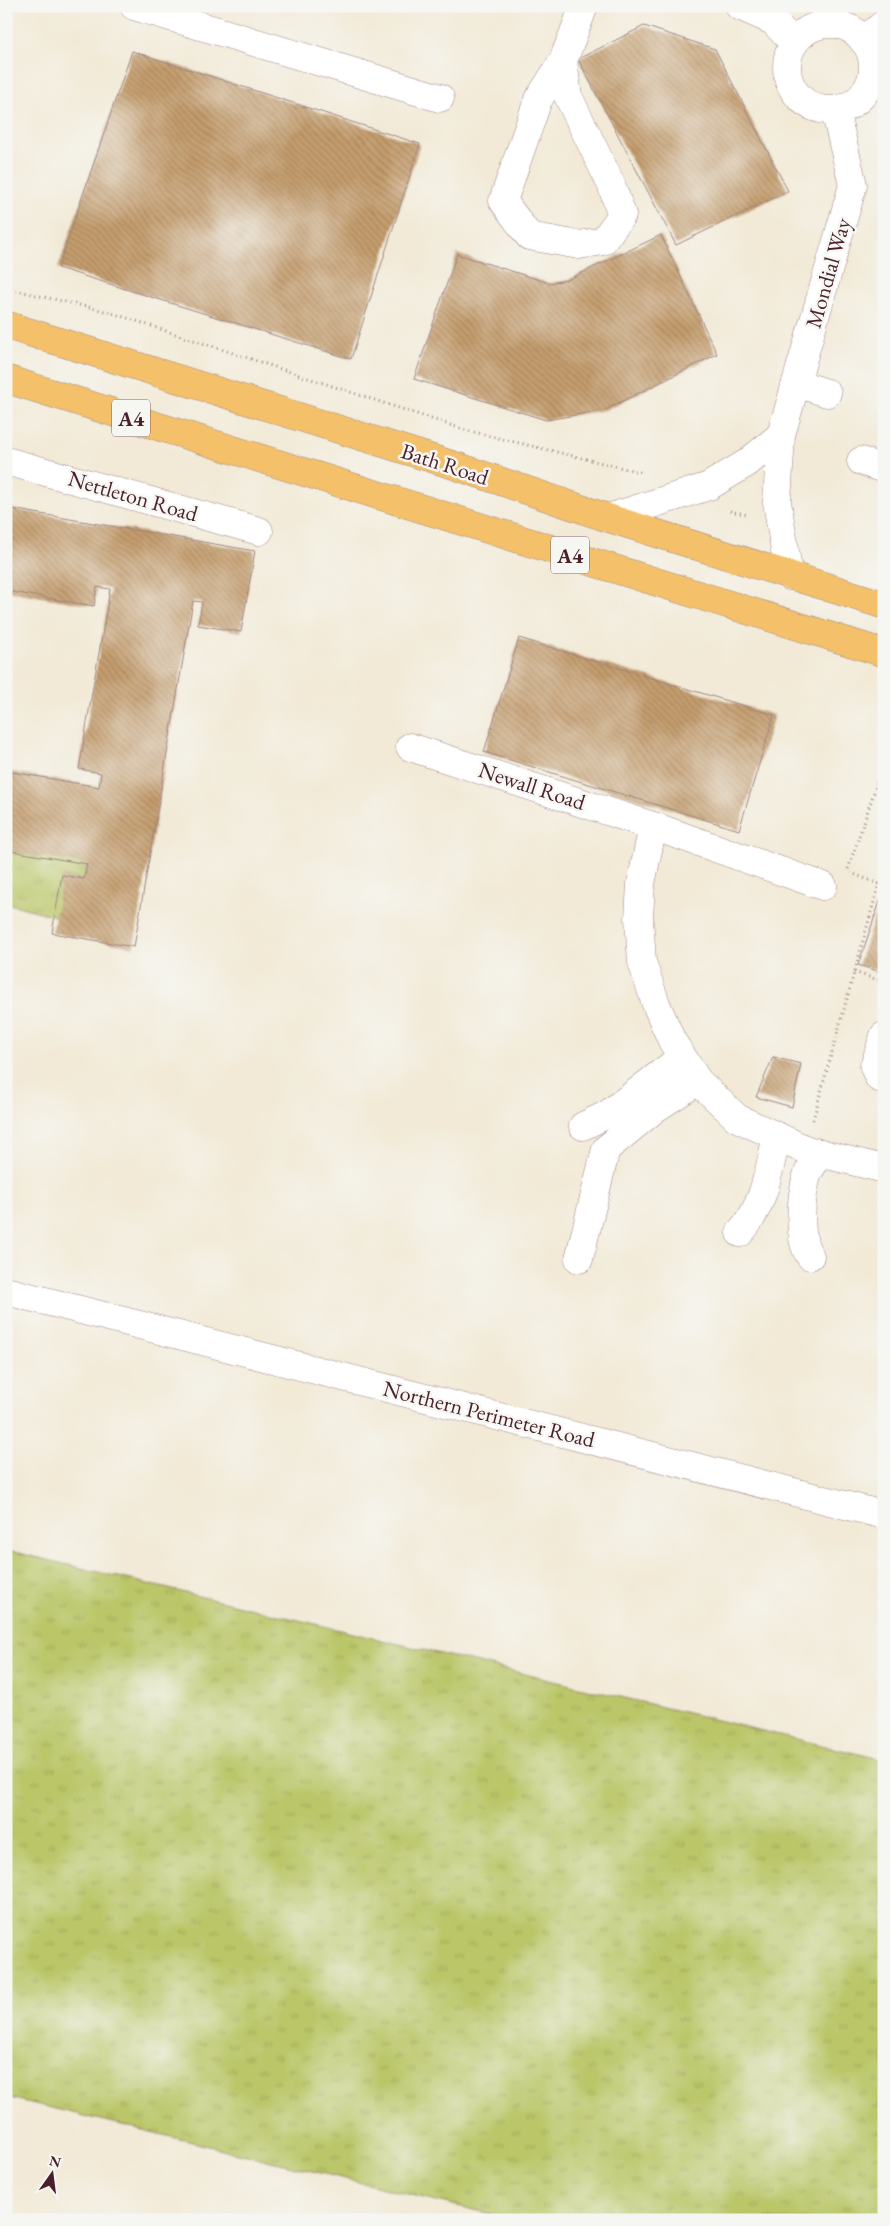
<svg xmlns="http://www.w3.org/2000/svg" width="890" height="2226" viewBox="0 0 890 2226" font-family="'EB Garamond',serif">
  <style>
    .grass { fill: url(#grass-tufts); stroke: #82724a }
    .building { fill: url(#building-back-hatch) }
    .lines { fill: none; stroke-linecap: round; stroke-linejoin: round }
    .minor-casing { stroke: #9e8481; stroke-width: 29 }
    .highway-casing { stroke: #9e8481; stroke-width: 29 }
    .path { stroke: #9e8481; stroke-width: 3; stroke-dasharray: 1 4; stroke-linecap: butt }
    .minor { stroke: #fff; stroke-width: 28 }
    .highway { stroke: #f4c16a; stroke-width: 28 }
    .labels { text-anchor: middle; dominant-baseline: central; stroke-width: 5; stroke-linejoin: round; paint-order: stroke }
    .shield { fill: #f6f6f2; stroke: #7e6067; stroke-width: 1 }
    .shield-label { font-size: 21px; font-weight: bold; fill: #4a1f2b }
    .street-label { font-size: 22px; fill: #4a1f2b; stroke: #f6f6f2 }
  </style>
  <defs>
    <pattern id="grass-tufts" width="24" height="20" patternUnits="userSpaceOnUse" patternTransform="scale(1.25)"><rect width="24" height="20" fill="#bac668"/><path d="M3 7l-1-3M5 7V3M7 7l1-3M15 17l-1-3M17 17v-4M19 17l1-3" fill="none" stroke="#a1aa5a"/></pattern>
    <pattern id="building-back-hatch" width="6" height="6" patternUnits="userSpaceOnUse" patternTransform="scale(1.25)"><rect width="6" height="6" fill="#c59e6e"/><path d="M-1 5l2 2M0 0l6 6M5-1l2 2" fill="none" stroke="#a2805b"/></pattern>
  </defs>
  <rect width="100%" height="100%" fill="#f6f6f2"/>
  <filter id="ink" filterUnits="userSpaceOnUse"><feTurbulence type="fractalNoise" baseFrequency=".02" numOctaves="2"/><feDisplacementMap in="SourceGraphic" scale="10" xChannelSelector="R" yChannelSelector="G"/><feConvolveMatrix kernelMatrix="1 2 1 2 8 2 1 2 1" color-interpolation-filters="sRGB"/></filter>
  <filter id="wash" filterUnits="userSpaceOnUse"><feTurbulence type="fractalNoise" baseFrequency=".0096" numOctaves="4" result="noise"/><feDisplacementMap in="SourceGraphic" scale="20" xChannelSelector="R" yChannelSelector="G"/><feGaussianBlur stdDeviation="1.12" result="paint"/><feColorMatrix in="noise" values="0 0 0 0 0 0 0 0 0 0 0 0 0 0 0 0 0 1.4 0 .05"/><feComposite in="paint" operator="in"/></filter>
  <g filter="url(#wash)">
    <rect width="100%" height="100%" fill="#f2ead7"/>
    <!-- grass -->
    <g class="grass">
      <polygon points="6,850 87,864 84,879 55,916 6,903"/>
      <polygon points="6,1550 884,1760 884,2220 515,2220 6,2097"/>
    </g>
    <g id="blocks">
      <!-- building -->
      <g class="building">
        <polygon points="644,26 715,49 788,191 676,245 578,59"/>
        <polygon points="132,51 420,144 351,359 58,268"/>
        <polygon points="661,235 717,354 605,410 546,420 414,379 457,254 549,283 567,280"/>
        <polygon points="6,508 255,551 241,632 198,625 202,602 193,601 134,947 52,933 62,875 84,879 87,864 6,850 6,771 99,787 101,773 79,769 110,589 97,587 94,606 6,591"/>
        <polygon points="519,638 774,715 739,830 484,752"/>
        <polygon points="884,890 884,973 858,965"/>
        <polygon points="773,1057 801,1064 792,1107 756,1097"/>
      </g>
    </g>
  </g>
  <g filter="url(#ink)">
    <use href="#blocks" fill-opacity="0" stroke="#9e8481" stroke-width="1"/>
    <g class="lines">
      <defs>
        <g id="minor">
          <polyline points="134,6 440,98"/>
          <polyline points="739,6 773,21 794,43"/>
          <circle cx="830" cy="67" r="43"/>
          <polyline points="863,41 884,24"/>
          <polyline points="563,61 568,96 611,184 622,215 603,241 579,245 529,236 503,201 538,100 563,61 584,6"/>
          <polyline points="796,383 827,393"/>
          <polyline points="6,461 259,531"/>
          <polyline points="861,461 884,469"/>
          <polyline points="608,518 709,486 747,463 781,435"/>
          <polyline points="789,576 777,502 781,435 853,185 835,110"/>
          <polyline points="410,747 653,826"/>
          <polyline points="823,886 653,826 641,884 639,918 642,962 656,1004 672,1041 698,1081 737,1118 807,1150 884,1169"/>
          <polyline points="884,1036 874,1067 879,1078 884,1079"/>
          <polyline points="583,1126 608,1114 682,1057"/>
          <path d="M740,1233C764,1207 769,1169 777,1136"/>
          <path d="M810,1256C797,1239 801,1196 807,1176C809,1168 817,1160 822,1153"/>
          <polyline points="579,1259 606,1149 656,1108 698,1081"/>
          <polyline points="6,1291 884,1515"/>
        </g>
        <g id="highway">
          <polyline points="6,325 456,466 608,518 884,605"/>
          <polyline points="6,379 884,653"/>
        </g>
      </defs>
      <!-- minor casing -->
      <use href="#minor" class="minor-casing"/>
      <!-- highway casing -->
      <use href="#highway" class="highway-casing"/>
      <!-- path -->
      <g class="path">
        <polyline points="6,288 109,312 465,430 644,473"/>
        <polyline points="730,511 749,515"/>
        <polyline points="848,869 884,763"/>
        <polyline points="854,972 884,982"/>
        <polyline points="813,1120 879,884 851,873"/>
      </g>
      <!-- minor -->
      <use href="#minor" class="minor"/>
      <!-- highway -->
      <use href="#highway" class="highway"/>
    </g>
  </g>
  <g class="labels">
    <!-- shield labels -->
    <g class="shield">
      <rect x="112" y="399.5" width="38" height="37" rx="4"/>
      <rect x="551" y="536.5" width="38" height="37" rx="4"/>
    </g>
    <g class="shield-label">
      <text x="131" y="418">A4</text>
      <text x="570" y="555">A4</text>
    </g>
    <!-- street labels -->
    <g class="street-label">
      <text transform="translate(828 273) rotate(-74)">Mondial Way</text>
      <text transform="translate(445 464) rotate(18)">Bath Road</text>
      <text transform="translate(133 496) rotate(16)">Nettleton Road</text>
      <text transform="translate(532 786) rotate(18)">Newall Road</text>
      <text transform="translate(489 1414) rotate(14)">Northern Perimeter Road</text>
    </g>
  </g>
  <!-- margin -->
  <rect width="890" height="2226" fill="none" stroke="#f6f6f2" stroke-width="25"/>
  <!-- north arrow -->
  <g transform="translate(52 2174) rotate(14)" stroke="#f6f6f2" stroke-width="4" paint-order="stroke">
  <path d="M0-4L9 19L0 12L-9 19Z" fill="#4a1f2b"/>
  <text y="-8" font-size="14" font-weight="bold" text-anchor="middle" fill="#4a1f2b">N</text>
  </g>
</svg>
